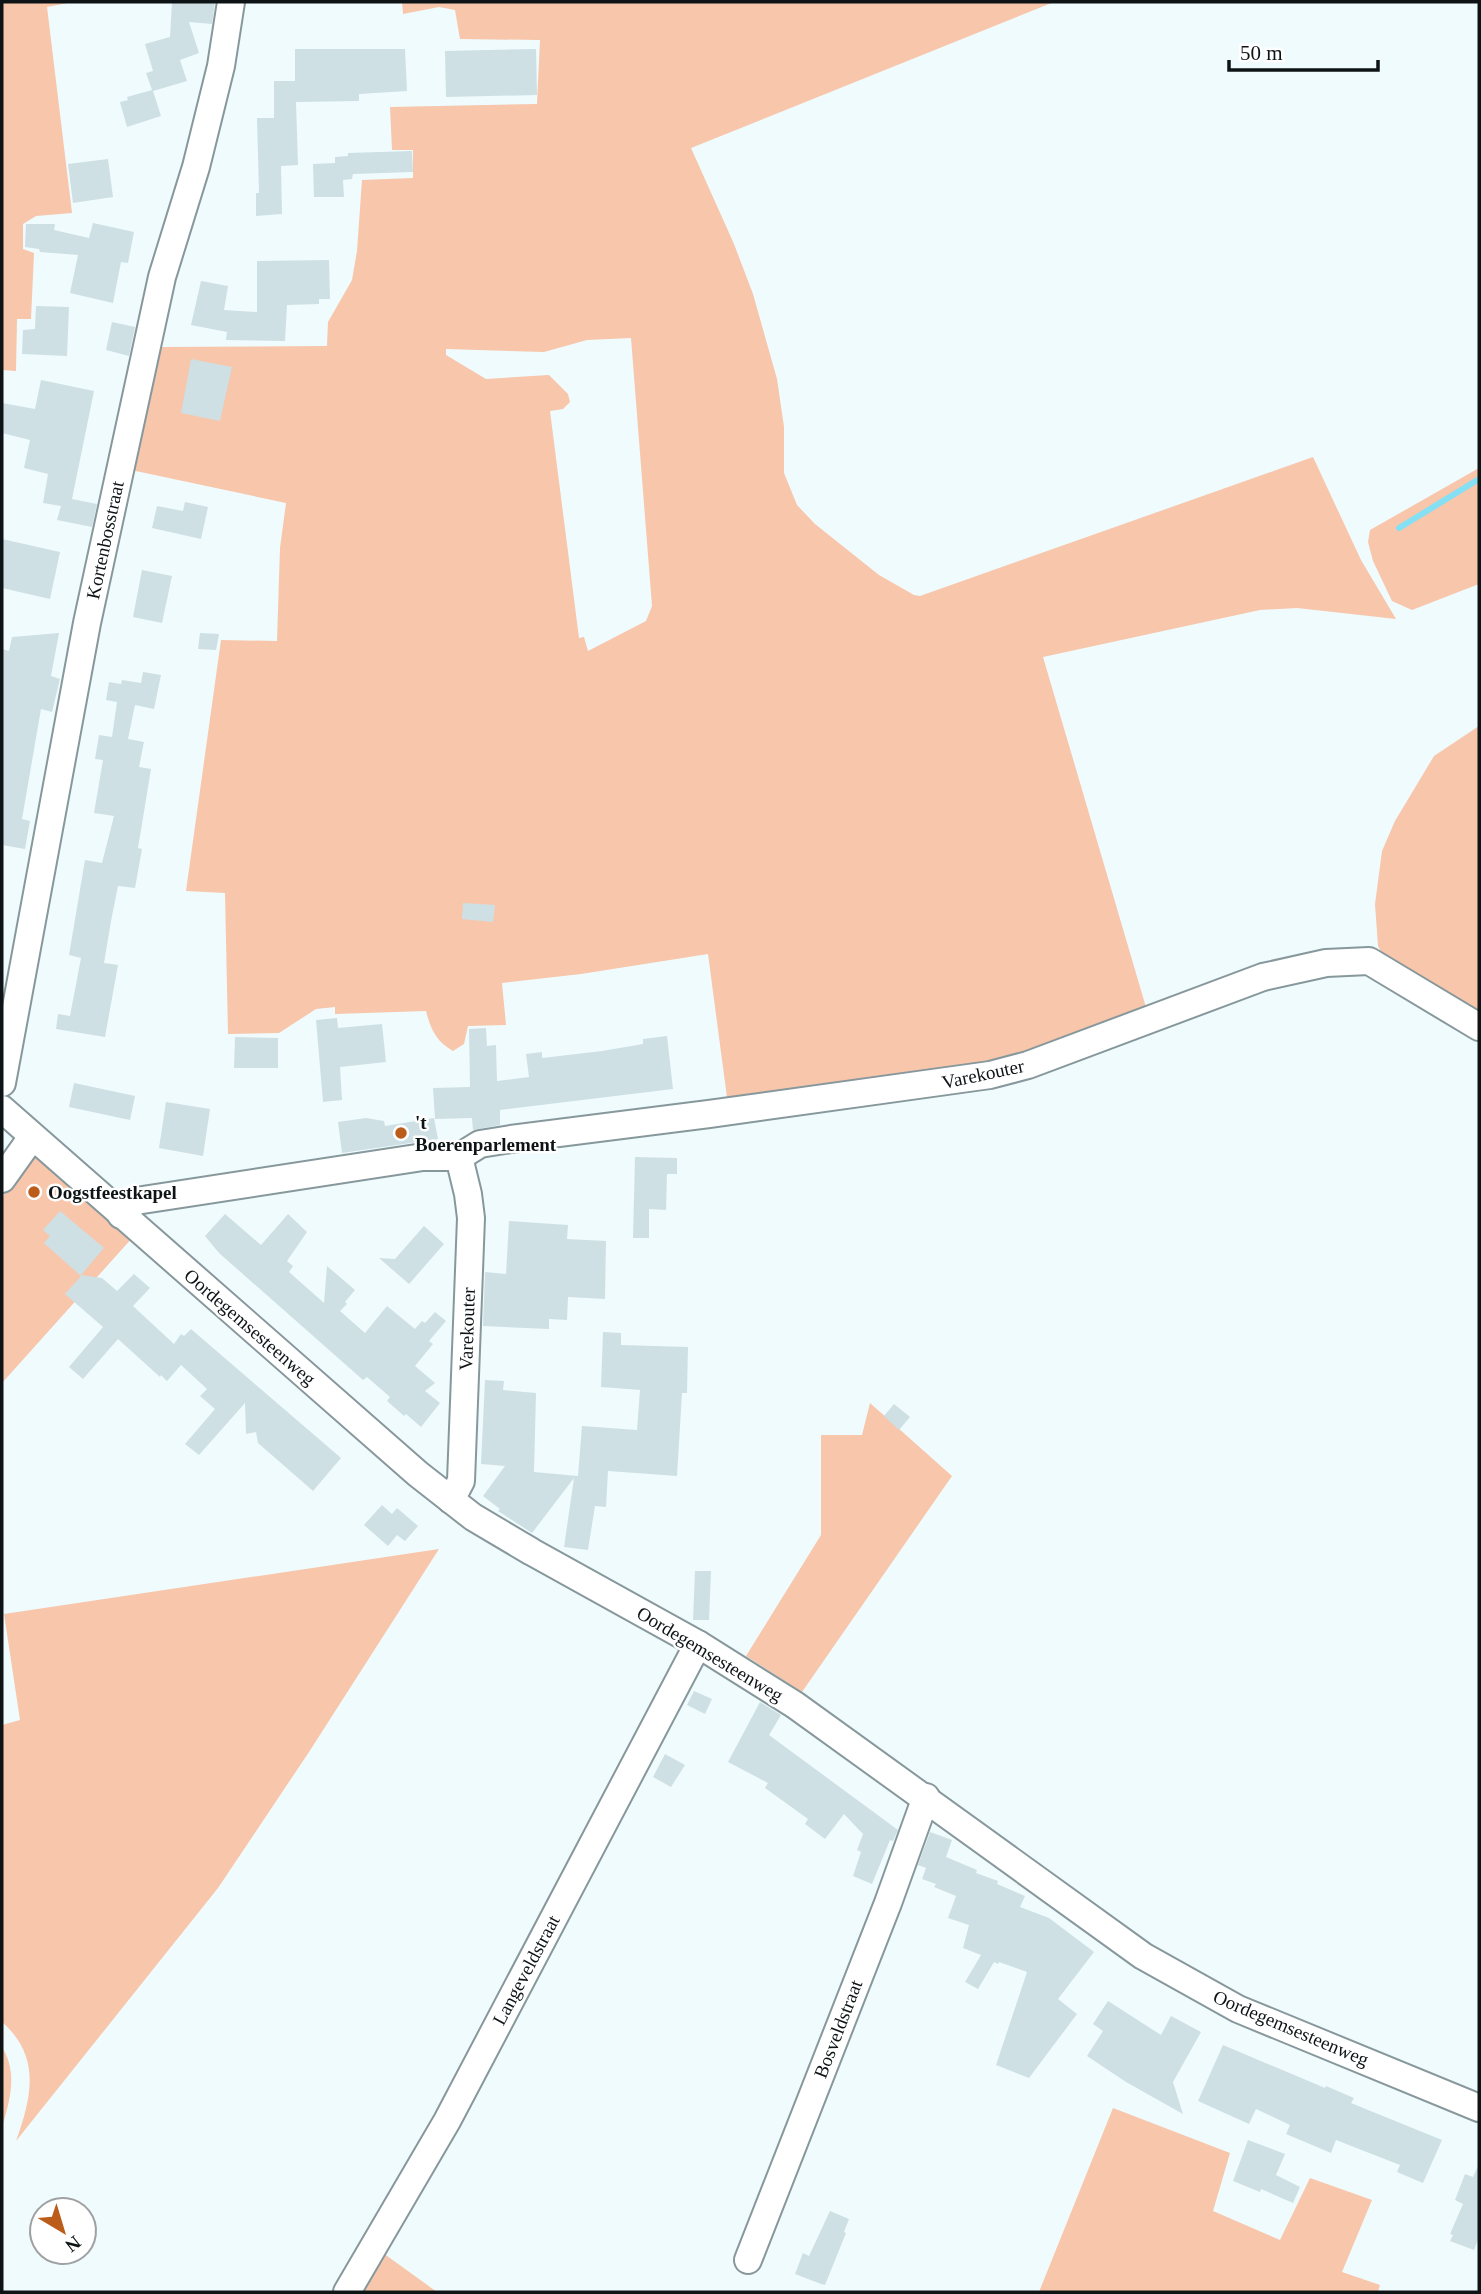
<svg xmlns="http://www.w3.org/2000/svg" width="1481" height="2294" viewBox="0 0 1481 2294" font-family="Georgia,serif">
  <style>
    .green { fill: #f7c6ab; fill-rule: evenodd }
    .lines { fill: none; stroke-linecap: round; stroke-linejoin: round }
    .stream { stroke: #85e0f4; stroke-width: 6 }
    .building { fill: #cee0e4 }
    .minor-casing { stroke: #87989c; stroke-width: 30 }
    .minor { stroke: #fff; stroke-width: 26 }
    .poi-dot { fill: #bc5c1a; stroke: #fff; stroke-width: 2.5 }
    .labels { text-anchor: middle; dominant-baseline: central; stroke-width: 5; stroke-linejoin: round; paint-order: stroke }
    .street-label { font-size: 19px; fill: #0e1416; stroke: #fff }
    .poi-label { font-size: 19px; font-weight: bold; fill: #0e1416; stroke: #fff; text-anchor: start }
  </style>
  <rect width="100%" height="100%" fill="#f0fbfe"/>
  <!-- green -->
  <g class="green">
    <polygon points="2,2 68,3 47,7 72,213 36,216 23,224 23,249 34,253 31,319 17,319 16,371 2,370"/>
    <path d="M402,2H1054L691,148L734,244L753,294L777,379L784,427V473L797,505L815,524L879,575L914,595L920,596L1313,457L1361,560L1396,619L1297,608L1260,610L1043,657L1148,1014L1003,1065L728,1105L708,954L581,974L502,983L506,1025L468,1026L464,1044L453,1051C436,1041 431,1030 426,1011L335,1014V1007L316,1009L279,1033L228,1034L225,893L186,891L221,640L277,641L280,548L286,503L131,470L158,347L327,346L328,322L352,280L357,251L362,180L413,178V150H392L390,107L537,104L540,40L460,39L455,10L439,7L403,14ZM631,338L652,606L646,621L588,651L584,637L579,638L550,411L563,409L570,402L568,394L549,375L486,379L446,355V349L544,352L587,340Z"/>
    <polygon points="1479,468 1479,584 1412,610 1392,601 1373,561 1368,542 1370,530"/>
    <polygon points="1479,726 1479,1019 1383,956 1378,946 1375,904 1382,851 1395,821 1434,756"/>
    <polygon points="29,1156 36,1156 133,1237 2,1383 2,1199 13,1174"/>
    <polygon points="870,1403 952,1476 802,1692 746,1656 821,1535 821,1435 862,1435"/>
    <path d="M439,1549L309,1752L218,1888L16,2141C32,2097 41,2056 2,2022V1725L20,1720L4,1614Z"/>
    <path d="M2,2047C18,2073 10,2100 2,2127Z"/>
    <polygon points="1113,2108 1230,2153 1213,2211 1280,2240 1310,2178 1372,2200 1342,2272 1380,2285 1378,2292 1039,2292"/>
    <polygon points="383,2253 437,2292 360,2292"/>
  </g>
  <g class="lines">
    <!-- stream -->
    <polyline class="stream" points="1399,528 1479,479"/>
  </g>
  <!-- building -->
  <g class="building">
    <polygon points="172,2 215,2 212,24 189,22 199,53 180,60 187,81 153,91 161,116 127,127 120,102 128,100 127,97 152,90 146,73 153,71 145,44 170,37"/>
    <polygon points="295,49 405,49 407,91 359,94 359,101 296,102 298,165 281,166 282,214 256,216 256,193 259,193 257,118 274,118 274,81 295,81"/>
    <polygon points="536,49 537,95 446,97 445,51"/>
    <polygon points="412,151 413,172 353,174 352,179 343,180 344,197 314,197 313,164 335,163 335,157 348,156 348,153"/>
    <polygon points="108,159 113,197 73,203 68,164"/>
    <polygon points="93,223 134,232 128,263 121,262 113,303 70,293 78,255 40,252 39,249 25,247 26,224 55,224 54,230 89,238"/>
    <polygon points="329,260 330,299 319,299 319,304 287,305 285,341 226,340 227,332 191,325 201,281 228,286 224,310 257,312 257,261"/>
    <polygon points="36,306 69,307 67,356 22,354 23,330 35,329"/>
    <polygon points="112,322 135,327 129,356 106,350"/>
    <polygon points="191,359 232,367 220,421 181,413"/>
    <polygon points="41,380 94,391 72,499 97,504 92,527 57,520 61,506 43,503 48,474 24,468 30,440 2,433 2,403 35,409"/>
    <polygon points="185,502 208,507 201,539 152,528 157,506 183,511"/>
    <polygon points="2,539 60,552 50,599 2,588"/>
    <polygon points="142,570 172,576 162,623 133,617"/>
    <polygon points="59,633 51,676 60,679 52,712 41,709 22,819 30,821 25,849 2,845 2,649 9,651 12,637"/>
    <polygon points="200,633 219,634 216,650 198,649"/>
    <polygon points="143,672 161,675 154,709 135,705 128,739 144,742 139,767 151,769 138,848 142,849 135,888 118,886 111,921 104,963 118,965 105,1037 56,1029 58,1014 70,1016 81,958 69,955 85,860 102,863 114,816 94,813 103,760 95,759 99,735 112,737 117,702 106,700 109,682 121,684 122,680 141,683"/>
    <polygon points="463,903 495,905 493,922 462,919"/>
    <polygon points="337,1018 338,1028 382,1024 386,1062 340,1067 342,1100 323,1102 316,1020"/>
    <polygon points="486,1028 487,1046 496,1045 497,1081 529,1077 526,1054 542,1052 542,1058 602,1051 643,1044 643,1039 667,1036 673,1089 500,1110 500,1125 473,1130 472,1118 435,1119 433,1088 470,1087 469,1029"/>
    <polygon points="235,1037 278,1038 278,1068 234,1068"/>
    <polygon points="74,1083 135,1096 130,1120 69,1107"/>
    <polygon points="166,1102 210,1109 203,1156 159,1148"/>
    <polygon points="366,1118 384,1121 385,1126 434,1118 438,1139 342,1153 338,1122"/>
    <polygon points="635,1157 677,1158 677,1174 667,1174 666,1210 649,1209 649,1238 633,1238"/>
    <polygon points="60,1211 104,1248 81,1275 102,1278 117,1291 134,1274 150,1288 133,1306 174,1344 181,1334 184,1336 191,1329 341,1458 313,1491 258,1443 256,1432 246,1434 245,1403 199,1455 185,1444 215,1409 200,1396 207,1389 181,1365 167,1381 161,1375 160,1377 118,1339 83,1379 69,1367 103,1327 65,1294 81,1276 44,1243 50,1236 43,1230"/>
    <polygon points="225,1214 261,1245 288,1214 307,1232 287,1261 293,1266 289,1272 324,1303 327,1266 355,1290 345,1302 347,1304 340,1311 365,1333 387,1306 415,1329 422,1321 425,1323 435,1312 446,1321 429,1341 433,1344 415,1366 435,1383 425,1391 440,1403 421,1427 406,1414 404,1416 387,1401 390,1397 367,1377 363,1380 219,1253 205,1236"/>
    <polygon points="509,1221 568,1225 567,1239 606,1241 605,1299 568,1297 567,1320 549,1319 549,1329 483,1326 485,1272 506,1274"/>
    <polygon points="424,1226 444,1244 409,1284 379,1258 395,1259"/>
    <polygon points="603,1332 621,1333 621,1345 688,1347 687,1393 682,1393 677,1476 608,1471 606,1507 595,1506 588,1550 564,1547 574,1478 532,1533 498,1511 500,1509 483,1496 505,1466 481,1464 485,1380 504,1381 503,1390 536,1393 534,1472 578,1476 582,1426 637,1430 640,1390 601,1387"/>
    <polygon points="894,1404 910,1417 899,1430 884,1416"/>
    <polygon points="382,1505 392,1514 397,1508 418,1526 405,1541 397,1535 388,1546 364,1525"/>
    <polygon points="695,1571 711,1571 709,1620 693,1620"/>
    <polygon points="694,1691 712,1699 705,1714 687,1705"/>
    <polygon points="760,1702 781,1715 769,1735 898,1830 893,1841 890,1840 872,1884 853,1876 861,1852 857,1850 863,1834 844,1814 825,1839 805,1824 808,1819 765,1788 768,1783 728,1762"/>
    <polygon points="665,1754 685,1765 671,1787 653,1777"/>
    <polygon points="930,1832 952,1840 946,1857 977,1870 976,1873 998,1881 997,1884 1025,1896 1020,1907 1049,1918 1094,1952 1058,1999 1077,2014 1029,2078 996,2065 1027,1972 999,1962 998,1964 994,1962 978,1989 965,1982 981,1955 963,1948 969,1925 948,1918 956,1896 934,1887 936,1884 922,1879 926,1868 918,1865"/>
    <polygon points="1108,2001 1161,2035 1171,2016 1201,2032 1173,2082 1183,2114 1126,2082 1087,2056 1103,2031 1093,2024"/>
    <polygon points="1223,2045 1325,2088 1326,2086 1354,2098 1351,2103 1442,2140 1423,2183 1397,2172 1400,2165 1336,2140 1331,2153 1286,2134 1290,2125 1256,2109 1249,2124 1198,2101"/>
    <polygon points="1248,2140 1285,2154 1276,2175 1300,2187 1293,2203 1261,2189 1260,2192 1233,2181"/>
    <polygon points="1479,2164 1479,2237 1474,2250 1450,2241 1453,2235 1450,2234 1463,2204 1455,2200 1465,2174 1473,2177"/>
    <polygon points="830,2211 849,2219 844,2232 846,2233 825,2285 821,2284 795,2274 803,2253 809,2256"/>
  </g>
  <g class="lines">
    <defs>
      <g id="minor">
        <polyline points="2,1083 87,623 162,277 196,167 221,66 231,2"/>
        <polyline points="2,1109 418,1474 473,1517 532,1552 698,1644 795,1705 1143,1956 1238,2009 1479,2108"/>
        <polyline points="2,1179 32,1137"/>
        <polyline points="121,1215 136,1201 423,1157 459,1157 480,1144 511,1139 709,1114 990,1075 1028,1065 1263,977 1326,963 1369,961 1479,1027"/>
        <polyline points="451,1500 461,1481 471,1218 468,1194 459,1157"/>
        <polyline points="748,2260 888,1903 926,1797"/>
        <polyline points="347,2292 447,2121 698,1644"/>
      </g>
    </defs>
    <!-- minor casing -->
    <use href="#minor" class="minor-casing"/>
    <!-- minor -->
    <use href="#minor" class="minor"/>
  </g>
  <!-- markers -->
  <g class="poi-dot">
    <circle cx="401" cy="1133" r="7"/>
    <circle cx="34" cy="1192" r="7"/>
  </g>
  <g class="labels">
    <!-- street labels -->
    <g class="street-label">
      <text transform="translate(105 540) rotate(-78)">Kortenbosstraat</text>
      <text transform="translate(983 1074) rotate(-12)">Varekouter</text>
      <text transform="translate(250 1327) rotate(41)">Oordegemsesteenweg</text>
      <text transform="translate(467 1329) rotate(-88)">Varekouter</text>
      <text transform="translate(710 1654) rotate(31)">Oordegemsesteenweg</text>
      <text transform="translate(526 1970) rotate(-62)">Langeveldstraat</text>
      <text transform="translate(1291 2028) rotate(23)">Oordegemsesteenweg</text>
      <text transform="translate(838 2029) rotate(-69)">Bosveldstraat</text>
    </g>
    <!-- poi labels -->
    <g class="poi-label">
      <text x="415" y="1122">'t<tspan x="415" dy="22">Boerenparlement</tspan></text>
      <text x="48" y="1192">Oogstfeestkapel</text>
    </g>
  </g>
  <!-- border -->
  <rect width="1481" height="2294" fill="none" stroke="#0e1416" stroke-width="7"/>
  <!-- north arrow -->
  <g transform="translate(63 2231) rotate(142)"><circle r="33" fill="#ffffff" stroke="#9fa1a2" stroke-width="2"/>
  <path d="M0-5L12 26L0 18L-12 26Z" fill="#bc5c1a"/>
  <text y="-10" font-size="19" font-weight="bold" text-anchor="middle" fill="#0e1416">N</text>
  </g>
  <!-- scale -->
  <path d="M1229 60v10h149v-10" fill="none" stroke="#0e1416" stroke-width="3.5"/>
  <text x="1240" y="60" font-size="21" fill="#0e1416" stroke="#ffffff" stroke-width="5" paint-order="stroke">50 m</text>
</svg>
